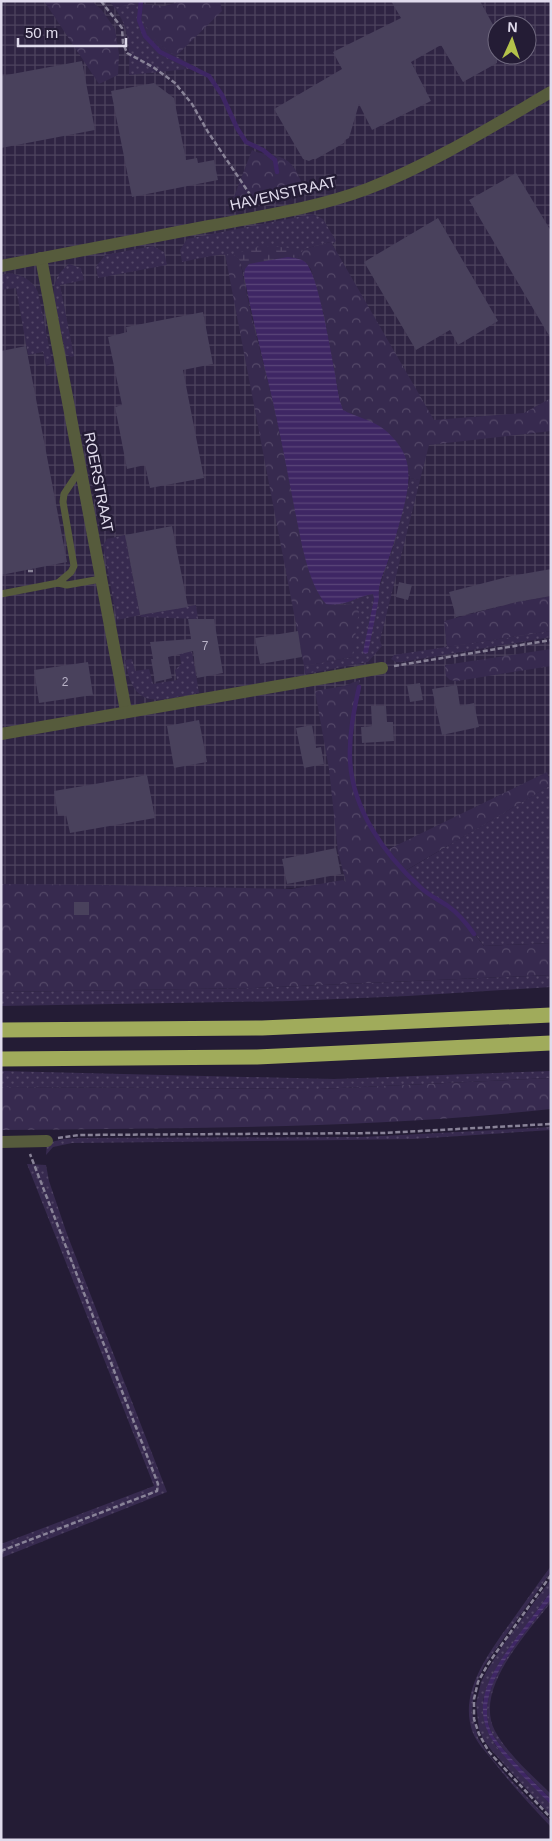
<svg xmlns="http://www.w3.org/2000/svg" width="552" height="1841" viewBox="0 0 552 1841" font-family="Helvetica,sans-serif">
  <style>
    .industrial { fill: url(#industrial-grid); fill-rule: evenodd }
    .grass { fill: url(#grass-dots) }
    .forest { fill: url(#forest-crowns) }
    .wetland { fill: url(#wetland-marsh) }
    .water { fill: url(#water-rules) }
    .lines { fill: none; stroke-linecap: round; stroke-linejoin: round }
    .stream { stroke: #3e2664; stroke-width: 4.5 }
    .building { fill: #49415c }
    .path { stroke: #898398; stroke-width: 2.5; stroke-dasharray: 5 2.5; stroke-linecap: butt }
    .service { stroke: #565b3c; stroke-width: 7 }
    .minor { stroke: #565b3c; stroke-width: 12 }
    .tertiary { stroke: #565b3c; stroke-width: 12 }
    .motorway { stroke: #a0ab5b; stroke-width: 15 }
    .labels { text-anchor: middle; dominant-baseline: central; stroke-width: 5; stroke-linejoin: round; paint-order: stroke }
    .number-label { font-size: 12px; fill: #bab4c8 }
    .street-label { font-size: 15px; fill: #e0dbec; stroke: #241c35 }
  </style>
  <defs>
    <pattern id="industrial-grid" width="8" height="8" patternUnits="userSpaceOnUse" patternTransform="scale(1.25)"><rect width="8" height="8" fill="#2f2443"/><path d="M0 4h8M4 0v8" fill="none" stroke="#4d435e"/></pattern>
    <pattern id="grass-dots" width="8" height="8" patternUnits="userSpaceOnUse" patternTransform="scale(1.25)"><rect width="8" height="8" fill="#372a4f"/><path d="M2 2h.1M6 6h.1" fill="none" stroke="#544868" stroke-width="1.8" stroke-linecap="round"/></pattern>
    <pattern id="forest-crowns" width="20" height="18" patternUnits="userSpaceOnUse" patternTransform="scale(1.25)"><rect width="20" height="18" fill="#372a4f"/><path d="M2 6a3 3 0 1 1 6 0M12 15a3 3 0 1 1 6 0" fill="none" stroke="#544868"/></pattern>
    <pattern id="wetland-marsh" width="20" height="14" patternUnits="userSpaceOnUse" patternTransform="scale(1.25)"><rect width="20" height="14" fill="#372a4f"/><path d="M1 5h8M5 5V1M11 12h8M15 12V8" fill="none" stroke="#544868"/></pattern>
    <pattern id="water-rules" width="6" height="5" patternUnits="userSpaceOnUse" patternTransform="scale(1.25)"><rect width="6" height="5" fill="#3e2664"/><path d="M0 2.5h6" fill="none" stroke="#5a457a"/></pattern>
  </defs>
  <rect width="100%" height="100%" fill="#241c35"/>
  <!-- industrial -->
  <path class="industrial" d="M1,1H551V796L376,880L1,916ZM497,25H527V55H497Z"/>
  <!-- grass -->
  <g class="grass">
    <path d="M140,4C146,41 167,51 198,68L129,75C130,49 130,28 114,7Z"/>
    <path d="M313,214L323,219L336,241L332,244L330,242L304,249L297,258L288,257L245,269L244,276C243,271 242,264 240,260C232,248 195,260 182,262L180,250L187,239Z"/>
    <polygon points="153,246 164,252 167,265 98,278 96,267 105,255"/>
    <path d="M69,264L81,268L84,280L60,285L74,356L71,357L66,354C63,338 53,301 54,287C56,277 61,270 69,264Z"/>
    <path d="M9,273C23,275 32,280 38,292L52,361L49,365L46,366L43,352L28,355L16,288L1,290V275Z"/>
    <path d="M410,478L420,480L380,640L382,646L368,662L305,674L304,666L352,657L354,605L340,604C351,602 362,595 373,594L374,599L363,652L368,653L379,598L378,591L395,542Z"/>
    <polygon points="125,535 140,615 196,605 198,619 141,617 140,615 117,620 103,545 107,539"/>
    <polygon points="551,631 551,637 401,662 396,662 391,659 394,655"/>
    <path d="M190,640L199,693C158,700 134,713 125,660L132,659L135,671L149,669L153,684L177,680L175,670L181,664L178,641Z"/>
    <polygon points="551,785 551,943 484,946 465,921 450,907 421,888 405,871"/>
    <polygon points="551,975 551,987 408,996 291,1001 1,1006 1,992 254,988"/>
    <polygon points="1,1071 334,1079 551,1071 551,1078 319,1089 1,1087"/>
    <polygon points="551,1127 551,1130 413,1139 344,1140 72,1143 53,1147 46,1155 47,1143 64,1139 79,1138 362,1137"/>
    <polygon points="27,1164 46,1165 49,1181 67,1234 167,1492 1,1558 1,1544 154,1486"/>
    <path d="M551,1566V1572L484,1666L474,1689L472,1712L478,1738L489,1755L510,1779L551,1822V1827C530,1805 511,1784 493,1761C486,1752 477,1743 473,1733C457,1692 491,1650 513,1619C526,1601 538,1583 551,1566Z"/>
    <polygon points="551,1579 551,1591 497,1666 483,1700 487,1730 496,1746 551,1805 551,1816 492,1751 483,1739 479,1729 476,1704 481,1682 486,1672 501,1648"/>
    <path d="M551,1599V1602C527,1634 473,1689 495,1731C508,1755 532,1775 551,1794V1799C536,1784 497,1747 490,1729C474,1685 526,1633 551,1599Z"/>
  </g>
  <!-- forest -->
  <g class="forest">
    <polygon points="44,1 91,1 101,9 115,29 119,54 118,75 99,84"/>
    <path d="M109,1H139L141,4L164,6L183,1H220L222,11L176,56C153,41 144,30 140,4L114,7Z"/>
    <path d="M252,150C258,153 265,154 272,155C295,159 296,172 306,191L230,207Z"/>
    <path d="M331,242L434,420L524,413L551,398V431L429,445L420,480L410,478C401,429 380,430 343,410L340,401L324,315L311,269L305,262L297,258L304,249Z"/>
    <polygon points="225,254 235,255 240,261 252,319 273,402 302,541 314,582 332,605 354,605 359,611 352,657 304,666"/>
    <polygon points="551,596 551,631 447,647 444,621 517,602"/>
    <polygon points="551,649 551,666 457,681 450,680 446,676 445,665"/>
    <path d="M360,680C351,724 342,772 363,814C370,827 379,839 387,850L547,772L551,785L405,871L421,888L450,907L465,922L484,946L551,943V975L254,988L1,992V884L110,885L291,889L343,880L346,882L338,852L329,769L315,691L344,686Z"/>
    <path d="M551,1078V1109C368,1129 184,1128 1,1130V1087L319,1089Z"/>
  </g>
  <!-- wetland -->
  <polygon class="wetland" points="265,246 304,249 297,258 288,257 245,269 244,276 240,261 235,255 248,249"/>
  <!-- water -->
  <g class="water">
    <path d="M288,257C294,258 301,258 306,263C320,277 335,376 340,401L343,410C356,417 373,420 385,430C415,456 411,479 402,514C398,529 394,543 389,558C385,571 377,584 379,598L368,653L365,654L363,652L374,599L373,594C356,596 347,607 326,604C307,582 301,539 295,511C288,475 281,438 273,402C263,360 252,318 244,276L245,269L249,264Z"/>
    <path d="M551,1591V1599C526,1633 474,1685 490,1729C497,1747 536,1784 551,1799V1805C534,1787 495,1751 487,1730C473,1695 498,1664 517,1637C528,1622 540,1607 551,1591Z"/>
  </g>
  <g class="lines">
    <!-- stream -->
    <g class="stream">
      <polyline points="141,1 139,20 145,36 160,52 209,76 222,95 237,128 246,142 263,150 275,160 277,172"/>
      <path d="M359,687C354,710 349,734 350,759C352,809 384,854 420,887C428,895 439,900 448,906C459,914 467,924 474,934"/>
    </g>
  </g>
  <!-- building -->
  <g class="building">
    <polygon points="391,1 480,1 497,32 497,63 463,82 441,45 411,62 431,101 372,130 359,104 349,138 345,140 344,143 316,159 313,159 309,161 303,159 274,109 342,69 333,52 401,18"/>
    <polygon points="82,61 95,130 1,148 1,76"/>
    <polygon points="154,83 174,98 186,160 197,158 198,163 214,160 218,180 132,197 111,91"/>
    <polygon points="516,173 551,231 551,339 469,200"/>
    <polygon points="438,218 498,321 458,345 450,330 416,350 364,262"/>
    <polygon points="203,312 213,364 183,370 204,478 150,488 145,465 127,469 115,407 122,405 108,337 127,332 126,327"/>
    <polygon points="26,346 67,562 1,575 1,351"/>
    <polygon points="172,526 188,607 140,615 125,535"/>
    <polygon points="551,569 551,596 517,602 456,617 449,592 511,576"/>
    <polygon points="399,582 412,585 408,600 396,597"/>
    <polygon points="188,619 214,619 223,673 197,678 193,651 168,657 172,678 155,682 151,659 153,659 150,642 191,639"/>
    <polygon points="298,631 302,657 260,664 255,638"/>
    <polygon points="88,662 93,695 39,703 34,670"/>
    <polygon points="420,683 423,700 410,702 407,685"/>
    <polygon points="457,685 460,706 474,703 479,727 442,735 432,689"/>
    <polygon points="371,706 386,706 387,722 393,722 394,741 362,743 361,727 372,726"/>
    <polygon points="199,720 207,762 174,768 167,726"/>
    <polygon points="312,725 316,748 321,747 324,764 304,768 296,728"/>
    <polygon points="147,775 155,818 70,833 66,815 58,816 54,791"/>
    <polygon points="336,848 341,874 287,884 282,859"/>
    <rect x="74" y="902" width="15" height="13"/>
  </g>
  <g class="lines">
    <!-- path -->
    <g class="path">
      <polyline points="101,1 122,28 123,43 127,53 153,67 175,83 192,104 208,132 249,193 253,204"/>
      <polyline points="28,571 33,571"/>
      <polyline points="394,666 551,640"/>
      <polyline points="58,1138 79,1135 383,1133 551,1124"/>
      <polyline points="1,1551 157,1491 158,1484 30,1154"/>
      <polyline points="551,1575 488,1664 478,1682 474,1699 474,1719 479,1734 489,1752 551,1818"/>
    </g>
    <!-- service -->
    <g class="service">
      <polyline points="58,583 71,572 74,566 63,502 64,494 80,470"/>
      <polyline points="1,594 58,583 67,585 101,579"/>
    </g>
    <!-- minor -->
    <g class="minor">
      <polyline points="41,258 126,711"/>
      <polyline points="1,734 382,668"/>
      <polyline points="1,1142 47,1141"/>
    </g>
    <!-- tertiary -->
    <path class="tertiary" d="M1,266C71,253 140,239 209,226C262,216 316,208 367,189C432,164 491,127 551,92"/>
    <!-- motorway -->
    <g class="motorway">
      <polyline points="1,1030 262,1028 551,1015"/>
      <polyline points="1,1059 257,1057 551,1043"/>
    </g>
  </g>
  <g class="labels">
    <!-- number labels -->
    <g class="number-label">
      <text x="205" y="646">7</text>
      <text x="65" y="682">2</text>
    </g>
    <!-- street labels -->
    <g class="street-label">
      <text transform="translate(283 193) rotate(-13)">HAVENSTRAAT</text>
      <text transform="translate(99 482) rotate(79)">ROERSTRAAT</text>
    </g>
  </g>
  <!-- border -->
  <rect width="552" height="1841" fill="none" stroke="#e0dbec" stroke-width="5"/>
  <!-- north arrow -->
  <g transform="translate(512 40) rotate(3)"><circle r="24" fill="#241c35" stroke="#6f687e"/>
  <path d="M0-4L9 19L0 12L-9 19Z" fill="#b4c24a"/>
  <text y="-8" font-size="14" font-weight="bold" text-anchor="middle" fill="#e0dbec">N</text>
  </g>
  <!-- scale -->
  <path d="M18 38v8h108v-8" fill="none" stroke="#e0dbec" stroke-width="2.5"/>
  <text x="25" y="38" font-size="15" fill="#e0dbec" stroke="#241c35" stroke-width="4" paint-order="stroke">50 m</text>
</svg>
